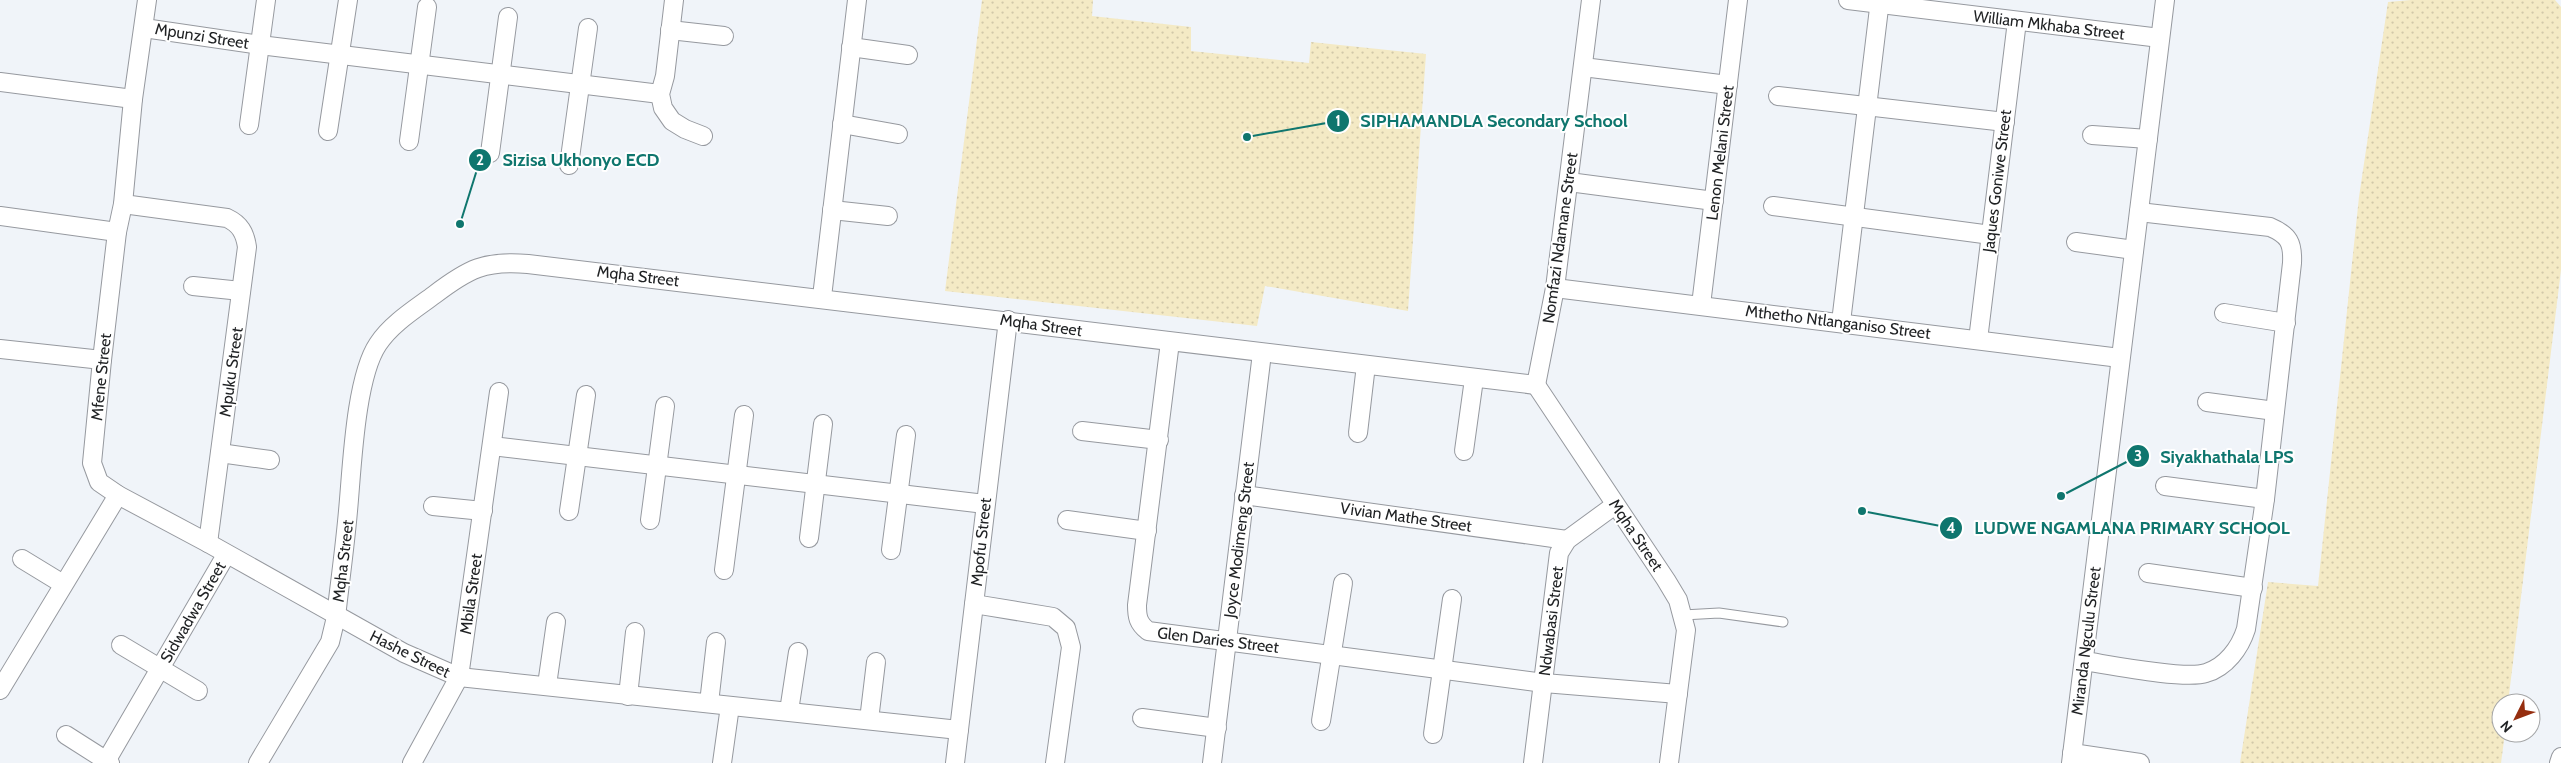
<svg xmlns="http://www.w3.org/2000/svg" width="2561" height="763" viewBox="0 0 2561 763" font-family="Cabin,sans-serif">
  <style>
    .sand { fill: url(#sand-dots) }
    .lines { fill: none; stroke-linecap: round; stroke-linejoin: round }
    .lane-casing { stroke: #96999f; stroke-width: 11 }
    .street-casing { stroke: #96999f; stroke-width: 20 }
    .lane { stroke: #fff; stroke-width: 9 }
    .street { stroke: #fff; stroke-width: 18 }
    .labels { text-anchor: middle; dominant-baseline: central; stroke-width: 4; stroke-linejoin: round; paint-order: stroke }
    .street-label { font-size: 16px; fill: #1f2123; stroke: #fff }
    .leader { fill: none; stroke: #0f766e; stroke-width: 2 }
    .callout-dot { fill: #0f766e; stroke: #fff; stroke-width: 2 }
    .mark-label { font-size: 15px; text-anchor: middle; font-weight: bold; fill: #fff }
    .callout-label { font-size: 18px; text-anchor: middle; font-weight: bold; fill: #0f766e; stroke: #fff; stroke-width: 4; stroke-linejoin: round; paint-order: stroke }
  </style>
  <defs>
    <pattern id="sand-dots" width="8" height="8" patternUnits="userSpaceOnUse" patternTransform="scale(1.25)"><rect width="8" height="8" fill="#f4eac5"/><path d="M2 2h.1M6 6h.1" fill="none" stroke="#d1c8a9" stroke-width="1.8" stroke-linecap="round"/></pattern>
  </defs>
  <rect width="100%" height="100%" fill="#f0f4f9"/>
  <!-- sand -->
  <g class="sand">
    <polygon points="982,0 1093,0 1092,16 1191,27 1191,51 1309,63 1311,42 1426,54 1408,311 1265,286 1257,326 945,291"/>
    <polygon points="2411,0 2555,0 2561,7 2561,270 2508,703 2501,703 2501,733 2505,733 2501,763 2240,763 2268,582 2318,586 2359,197 2388,2"/>
  </g>
  <g class="lines">
    <defs>
      <polyline id="lane" points="1683,615 1719,613 1783,622"/>
      <g id="street">
        <polyline points="147,0 133,99 123,204 117,232 102,360 92,463 99,482 118,495 208,543 404,653 459,677 959,730"/>
        <polyline points="674,0 665,76 660,94 663,108 672,121 685,129 703,136"/>
        <polyline points="1848,0 2160,38"/>
        <polyline points="144,28 260,45 660,94"/>
        <polyline points="670,30 724,36"/>
        <polyline points="851,47 908,55"/>
        <polyline points="1583,67 1728,85"/>
        <polyline points="0,82 133,99"/>
        <polyline points="1778,96 2005,122"/>
        <polyline points="842,124 898,134"/>
        <polyline points="249,125 266,0"/>
        <polyline points="328,131 348,0"/>
        <polyline points="2092,135 2148,139"/>
        <polyline points="409,141 427,7"/>
        <polyline points="490,153 508,17"/>
        <polyline points="569,165 588,28"/>
        <polyline points="1569,182 1714,201"/>
        <path d="M123,204L227,218C240,224 245,233 247,247L208,543"/>
        <polyline points="1773,206 1991,235"/>
        <polyline points="832,210 888,216"/>
        <polyline points="0,216 117,232"/>
        <polyline points="2076,242 2134,250"/>
        <polyline points="193,286 241,291"/>
        <polyline points="1555,288 2120,358"/>
        <polyline points="822,297 857,0"/>
        <polyline points="1701,305 1738,0"/>
        <polyline points="2224,313 2286,323"/>
        <polyline points="1841,322 1880,0"/>
        <polyline points="1978,340 2017,21"/>
        <path d="M1170,342L1137,605C1137,617 1138,623 1148,631L1544,683L1678,694"/>
        <polyline points="0,349 102,360"/>
        <polyline points="1536,385 1666,580 1678,600 1686,630 1669,763"/>
        <polyline points="1536,385 1555,288 1591,0"/>
        <polyline points="2207,402 2275,411"/>
        <polyline points="1082,431 1159,440"/>
        <polyline points="1358,433 1366,365"/>
        <polyline points="492,446 985,504"/>
        <polyline points="1464,451 1474,379"/>
        <polyline points="220,453 270,460"/>
        <polyline points="2165,486 2265,499"/>
        <polyline points="1244,495 1567,540"/>
        <polyline points="433,506 483,511"/>
        <polyline points="569,511 586,395"/>
        <polyline points="650,520 665,406"/>
        <polyline points="1067,520 1147,531"/>
        <polyline points="809,538 823,424"/>
        <polyline points="891,550 906,435"/>
        <polyline points="22,559 63,584"/>
        <polyline points="724,570 744,415"/>
        <polyline points="2148,573 2253,588"/>
        <polyline points="974,604 1053,617 1066,628 1071,647 1055,763"/>
        <polyline points="121,645 198,691"/>
        <path d="M2084,661C2110,665 2185,680 2206,673C2226,667 2240,648 2246,629L2265,499L2292,263C2293,243 2289,235 2270,227L2139,212"/>
        <polyline points="547,685 556,622"/>
        <polyline points="0,690 118,495"/>
        <polyline points="628,696 635,632"/>
        <polyline points="709,703 716,642"/>
        <polyline points="789,711 798,652"/>
        <polyline points="1142,718 1217,728"/>
        <polyline points="869,720 876,662"/>
        <polyline points="1321,721 1343,583"/>
        <polyline points="1433,734 1452,599"/>
        <polyline points="66,735 110,763"/>
        <polyline points="2072,753 2140,763"/>
        <polyline points="105,763 226,555"/>
        <path d="M258,763L330,642L336,617C340,581 345,546 348,511C352,469 355,378 378,344C391,324 415,309 434,295C468,269 485,260 528,264L1536,385"/>
        <polyline points="412,763 459,677 499,392"/>
        <polyline points="722,763 730,706"/>
        <polyline points="955,763 1008,320"/>
        <polyline points="1212,763 1262,353"/>
        <polyline points="1533,763 1559,553 1567,540 1615,505"/>
        <polyline points="2071,763 2165,0"/>
        <polyline points="2559,763 2561,757"/>
      </g>
    </defs>
    <!-- lane casing -->
    <use href="#lane" class="lane-casing"/>
    <!-- street casing -->
    <use href="#street" class="street-casing"/>
    <!-- lane -->
    <use href="#lane" class="lane"/>
    <!-- street -->
    <use href="#street" class="street"/>
  </g>
  <g class="labels">
    <!-- street labels -->
    <g class="street-label">
      <text transform="translate(2049 25) rotate(7)">William Mkhaba Street</text>
      <text transform="translate(202 36) rotate(9)">Mpunzi Street</text>
      <text transform="translate(1720 153) rotate(-83)">Lenon Melani Street</text>
      <text transform="translate(1997 181) rotate(-83)">Jaques Goniwe Street</text>
      <text transform="translate(1560 238) rotate(-82)">Nomfazi Ndamane Street</text>
      <text transform="translate(638 276) rotate(7)">Mqha Street</text>
      <text transform="translate(1838 322) rotate(7)">Mthetho Ntlanganiso Street</text>
      <text transform="translate(1041 325) rotate(8)">Mqha Street</text>
      <text transform="translate(231 372) rotate(-82)">Mpuku Street</text>
      <text transform="translate(101 377) rotate(-84)">Mfene Street</text>
      <text transform="translate(1406 517) rotate(8)">Vivian Mathe Street</text>
      <text transform="translate(1636 535) rotate(56)">Mqha Street</text>
      <text transform="translate(1239 540) rotate(-83)">Joyce Modimeng Street</text>
      <text transform="translate(981 542) rotate(-84)">Mpofu Street</text>
      <text transform="translate(343 561) rotate(-83)">Mqha Street</text>
      <text transform="translate(471 594) rotate(-82)">Mbila Street</text>
      <text transform="translate(193 612) rotate(-60)">Sidwadwa Street</text>
      <text transform="translate(1551 621) rotate(-83)">Ndwabasi Street</text>
      <text transform="translate(1218 640) rotate(7)">Glen Daries Street</text>
      <text transform="translate(2086 641) rotate(-83)">Miranda Ngculu Street</text>
      <text transform="translate(410 654) rotate(26)">Hashe Street</text>
    </g>
  </g>
  <!-- callouts -->
  <path class="leader" d="M1247 137L1338 121M460 224L480 160M2061 496L2138 456M1862 511L1951 528"/>
  <g class="callout-dot">
    <circle cx="1247" cy="137" r="5"/>
    <circle cx="460" cy="224" r="5"/>
    <circle cx="2061" cy="496" r="5"/>
    <circle cx="1862" cy="511" r="5"/>
    <circle cx="1338" cy="121" r="12"/>
    <circle cx="480" cy="160" r="12"/>
    <circle cx="2138" cy="456" r="12"/>
    <circle cx="1951" cy="528" r="12"/>
  </g>
  <g class="mark-label">
    <text x="1338" y="126">1</text>
    <text x="480" y="165">2</text>
    <text x="2138" y="461">3</text>
    <text x="1951" y="533">4</text>
  </g>
  <g class="callout-label">
    <text x="1494" y="127">SIPHAMANDLA Secondary School</text>
    <text x="581" y="166">Sizisa Ukhonyo ECD</text>
    <text x="2227" y="463">Siyakhathala LPS</text>
    <text x="2132" y="534">LUDWE NGAMLANA PRIMARY SCHOOL</text>
  </g>
  <!-- north arrow -->
  <g transform="translate(2516 718) rotate(228)"><circle r="24" fill="#ffffff" stroke="#a5a6a7"/>
  <path d="M0-4L9 19L0 12L-9 19Z" fill="#952e0f"/>
  <text y="-8" font-size="14" font-weight="bold" text-anchor="middle" fill="#1f2123">N</text>
  </g>
</svg>
